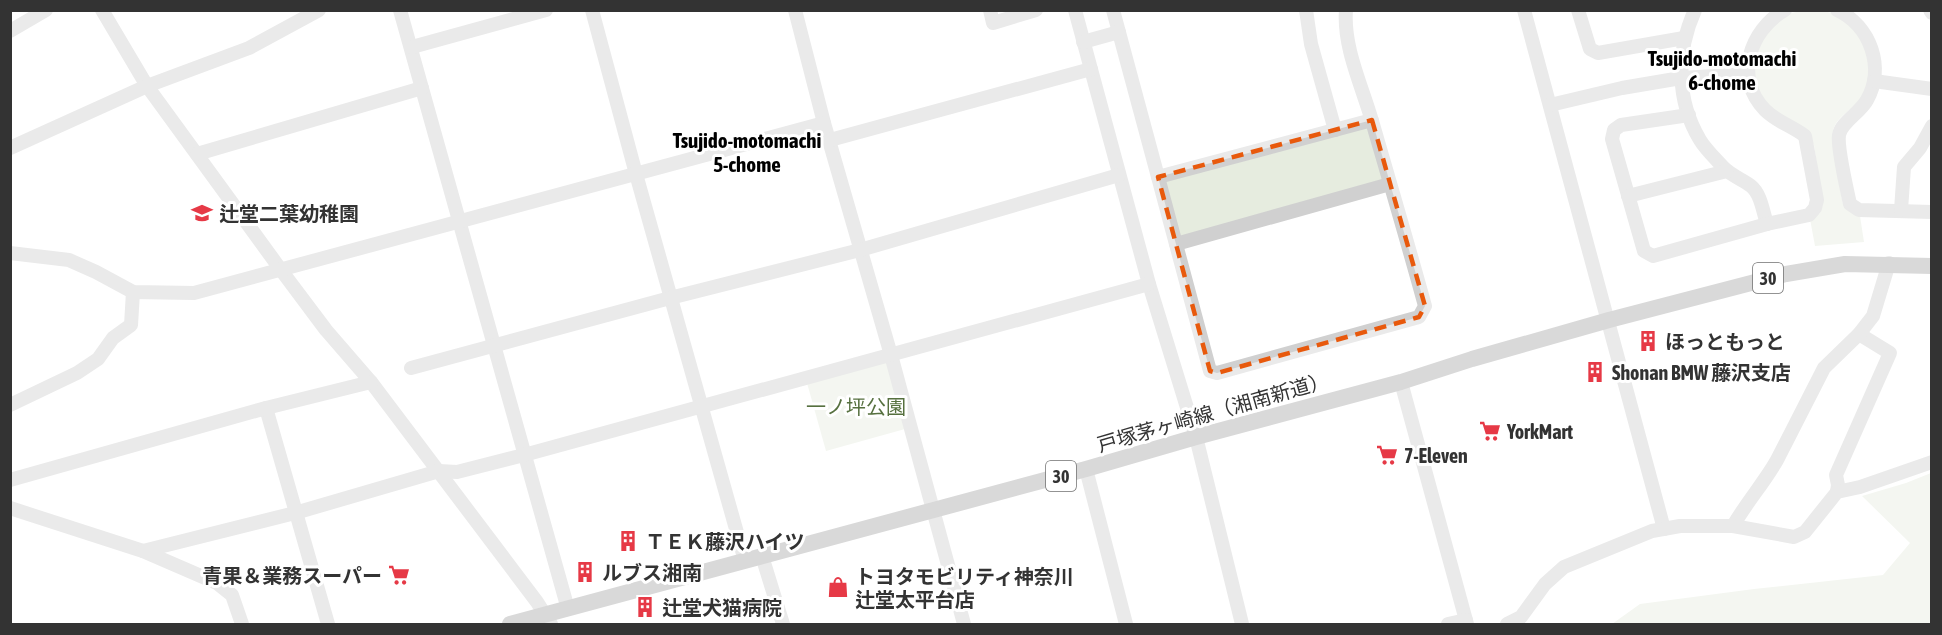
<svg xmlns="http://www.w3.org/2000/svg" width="1942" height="635" viewBox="0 0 1942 635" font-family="'Asap Condensed','Noto Sans JP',sans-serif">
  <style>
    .green { fill: #e6ecdf }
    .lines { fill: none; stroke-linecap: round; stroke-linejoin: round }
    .minor { stroke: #d0d0d0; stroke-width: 14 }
    .major { stroke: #ababab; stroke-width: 16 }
    .marked { fill: none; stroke: #e8590c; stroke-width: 4.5; stroke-dasharray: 12 8; stroke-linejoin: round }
    .labels { text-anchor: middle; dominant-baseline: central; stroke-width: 6; stroke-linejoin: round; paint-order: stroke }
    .shield { fill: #fff; stroke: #707070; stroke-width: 1.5 }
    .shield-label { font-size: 18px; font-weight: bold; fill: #333 }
    .poi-label { font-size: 20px; font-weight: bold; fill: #333; stroke: #fff; text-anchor: start }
    .park-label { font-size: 20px; fill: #56703f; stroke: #fff }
    .street-label { font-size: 20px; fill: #333; stroke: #fff }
    .neighbourhood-label { font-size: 21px; font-weight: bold; fill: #000; stroke: #fff }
  </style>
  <rect width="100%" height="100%" fill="#fff"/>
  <!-- green -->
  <g class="green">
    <path d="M1803,11C1814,11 1825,10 1835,14C1864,29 1878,67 1862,96C1855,109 1836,116 1833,131C1831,143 1840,189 1843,204L1847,210L1860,216L1864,242L1815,246L1810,219L1820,213L1823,204L1814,145L1806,132L1782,119L1761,99L1752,67L1767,29L1790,13Z"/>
    <polygon points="1372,120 1390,184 1176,244 1158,177"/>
    <polygon points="886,361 905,429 826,451 807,383"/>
    <polygon points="1931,473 1931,624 1612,624 1640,604 1754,589 1883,575 1910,543 1862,496 1906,483"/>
  </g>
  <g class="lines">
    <!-- minor -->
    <g class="minor">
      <polyline points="102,10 147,86 281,270 326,330 371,382 537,602 551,624"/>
      <polyline points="400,10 568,609"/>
      <polyline points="592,10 636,174 745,561"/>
      <polyline points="795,10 824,123 891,355 964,624"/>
      <polyline points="990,10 993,23 1036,10"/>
      <polyline points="1075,10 1149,284 1196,437 1242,624"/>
      <polyline points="1113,10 1158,177"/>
      <polyline points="1306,10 1311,44 1335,130"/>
      <path d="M1346,10C1343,47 1362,86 1372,121C1390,183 1408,244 1425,306L1419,317L1217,373L1210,371L1158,177L1372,120"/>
      <polyline points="1524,10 1664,529"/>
      <polyline points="1578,10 1590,49 1598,53 1684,38"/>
      <path d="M1695,10C1676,52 1676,100 1700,140C1706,150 1716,159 1724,168C1732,176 1742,179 1751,186C1761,194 1763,212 1767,224"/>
      <path d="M1837,10C1871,26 1885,68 1867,100C1860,113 1841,122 1839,135C1837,147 1847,190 1850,204L1859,210L1932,212"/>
      <polyline points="1930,10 1932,13"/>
      <polyline points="10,31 46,10"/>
      <polyline points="1083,42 1119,32"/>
      <polyline points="412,47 546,10"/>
      <polyline points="1874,81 1932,89"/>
      <polyline points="1550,105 1622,88 1681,78 1748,74"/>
      <path d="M1689,115L1621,125L1614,130L1612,139L1644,251L1653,256L1767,224L1809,215L1815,208L1817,200L1805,136C1792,126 1777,122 1765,110C1734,79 1749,30 1785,10"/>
      <polyline points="830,140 1091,69"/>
      <polyline points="10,148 147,86 249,48 319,10"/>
      <polyline points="197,154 422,88"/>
      <polyline points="1628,196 1727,171"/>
      <polyline points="1901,210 1904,167 1920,148 1932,126"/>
      <polyline points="1176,244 1390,184"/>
      <polyline points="10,253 69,260 96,272 133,292 194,293 824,123"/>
      <polyline points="411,368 670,298 860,250 1119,175"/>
      <polyline points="1401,382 1467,624"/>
      <polyline points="10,405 77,373 98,359 113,338 131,325 133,292"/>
      <polyline points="266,408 328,624"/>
      <polyline points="1086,469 1126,624"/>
      <polyline points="10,480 266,408 371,382"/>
      <polyline points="1837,492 1838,485 1836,475 1890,353 1859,334"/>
      <polyline points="10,508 143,551 217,583 232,595 242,624"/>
      <path d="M1733,526C1746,503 1764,483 1777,460L1824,368L1859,334L1873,316L1889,263"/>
      <polyline points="143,551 295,513 439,471 457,472 524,455 1149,284"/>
      <polyline points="762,556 783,624"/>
      <polyline points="1448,624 1466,620"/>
      <polyline points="1507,624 1521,617 1545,584 1564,567 1652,531 1680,526 1733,526 1794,537 1805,532 1837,492 1860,487 1932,462"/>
    </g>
    <!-- major -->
    <polyline class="major" points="510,624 1086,469 1196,437 1401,382 1472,359 1609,320 1786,274 1845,264 1932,266"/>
  </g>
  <!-- marked area -->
  <path d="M0 0H1942V635H0ZM1372,120L1425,306L1419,317L1217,373L1210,371L1158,177Z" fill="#fff" fill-opacity=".55" fill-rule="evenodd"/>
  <path class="marked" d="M1372,120L1425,306L1419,317L1217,373L1210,371L1158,177Z"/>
  <!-- icons -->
  <defs>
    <symbol id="school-bare" viewBox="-9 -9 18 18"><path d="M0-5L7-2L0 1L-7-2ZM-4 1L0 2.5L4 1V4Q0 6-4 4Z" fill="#e63946" stroke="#fff" stroke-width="2.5" paint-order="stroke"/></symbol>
    <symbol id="building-bare" viewBox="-9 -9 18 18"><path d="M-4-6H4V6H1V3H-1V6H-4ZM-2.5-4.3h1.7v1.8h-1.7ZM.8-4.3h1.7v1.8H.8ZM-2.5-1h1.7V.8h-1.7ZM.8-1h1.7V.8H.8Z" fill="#e63946" stroke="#fff" stroke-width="2.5" paint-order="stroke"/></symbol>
    <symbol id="supermarket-bare" viewBox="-9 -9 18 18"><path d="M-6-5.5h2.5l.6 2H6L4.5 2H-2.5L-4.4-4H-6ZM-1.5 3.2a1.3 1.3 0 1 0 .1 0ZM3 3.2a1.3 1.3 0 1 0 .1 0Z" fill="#e63946" stroke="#fff" stroke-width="2.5" paint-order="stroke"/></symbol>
    <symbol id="shop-bare" viewBox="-9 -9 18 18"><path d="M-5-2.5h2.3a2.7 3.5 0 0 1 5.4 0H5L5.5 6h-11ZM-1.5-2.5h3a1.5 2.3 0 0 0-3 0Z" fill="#e63946" stroke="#fff" stroke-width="2.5" paint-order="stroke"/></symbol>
  </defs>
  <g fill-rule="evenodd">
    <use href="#school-bare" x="187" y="198" width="30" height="30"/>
    <use href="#building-bare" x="1633" y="326" width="30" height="30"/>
    <use href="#building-bare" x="1580" y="357" width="30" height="30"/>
    <use href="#supermarket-bare" x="1475" y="416" width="30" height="30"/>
    <use href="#supermarket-bare" x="1372" y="440" width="30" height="30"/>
    <use href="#building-bare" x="613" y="526" width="30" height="30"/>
    <use href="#building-bare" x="570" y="557" width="30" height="30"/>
    <use href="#supermarket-bare" x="384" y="560" width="30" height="30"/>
    <use href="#shop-bare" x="823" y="572" width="30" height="30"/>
    <use href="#building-bare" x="630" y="592" width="30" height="30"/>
  </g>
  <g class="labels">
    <!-- shield labels -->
    <g class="shield">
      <rect x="1753" y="263" width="30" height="30" rx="4.5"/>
      <rect x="1046" y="461" width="30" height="30" rx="4.5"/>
    </g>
    <g class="shield-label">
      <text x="1768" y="278">30</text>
      <text x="1061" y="476">30</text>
    </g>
    <!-- poi labels -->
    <g class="poi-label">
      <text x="219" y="213">辻堂二葉幼稚園</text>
      <text x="1665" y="341">ほっともっと</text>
      <text x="1612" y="372">Shonan BMW 藤沢支店</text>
      <text x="1507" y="431">YorkMart</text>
      <text x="1404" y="455">7-Eleven</text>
      <text x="645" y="541">ＴＥＫ藤沢ハイツ</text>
      <text x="602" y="572">ルブス湘南</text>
      <text x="382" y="575" text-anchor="end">青果＆業務スーパー</text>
      <text x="855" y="576">トヨタモビリティ神奈川<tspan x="855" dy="23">辻堂太平台店</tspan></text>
      <text x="662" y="607">辻堂犬猫病院</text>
    </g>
    <!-- park labels -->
    <g class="park-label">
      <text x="856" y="406">一ノ坪公園</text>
    </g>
    <!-- street labels -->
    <g class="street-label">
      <text transform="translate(1213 412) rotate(-16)">戸塚茅ヶ崎線（湘南新道）</text>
    </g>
    <!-- neighbourhood labels -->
    <g class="neighbourhood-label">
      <text x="1722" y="58">Tsujido-motomachi<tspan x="1722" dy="24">6-chome</tspan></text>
      <text x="747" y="140">Tsujido-motomachi<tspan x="747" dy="24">5-chome</tspan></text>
    </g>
  </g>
  <!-- border -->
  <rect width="1942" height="635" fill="none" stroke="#333333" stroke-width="24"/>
</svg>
